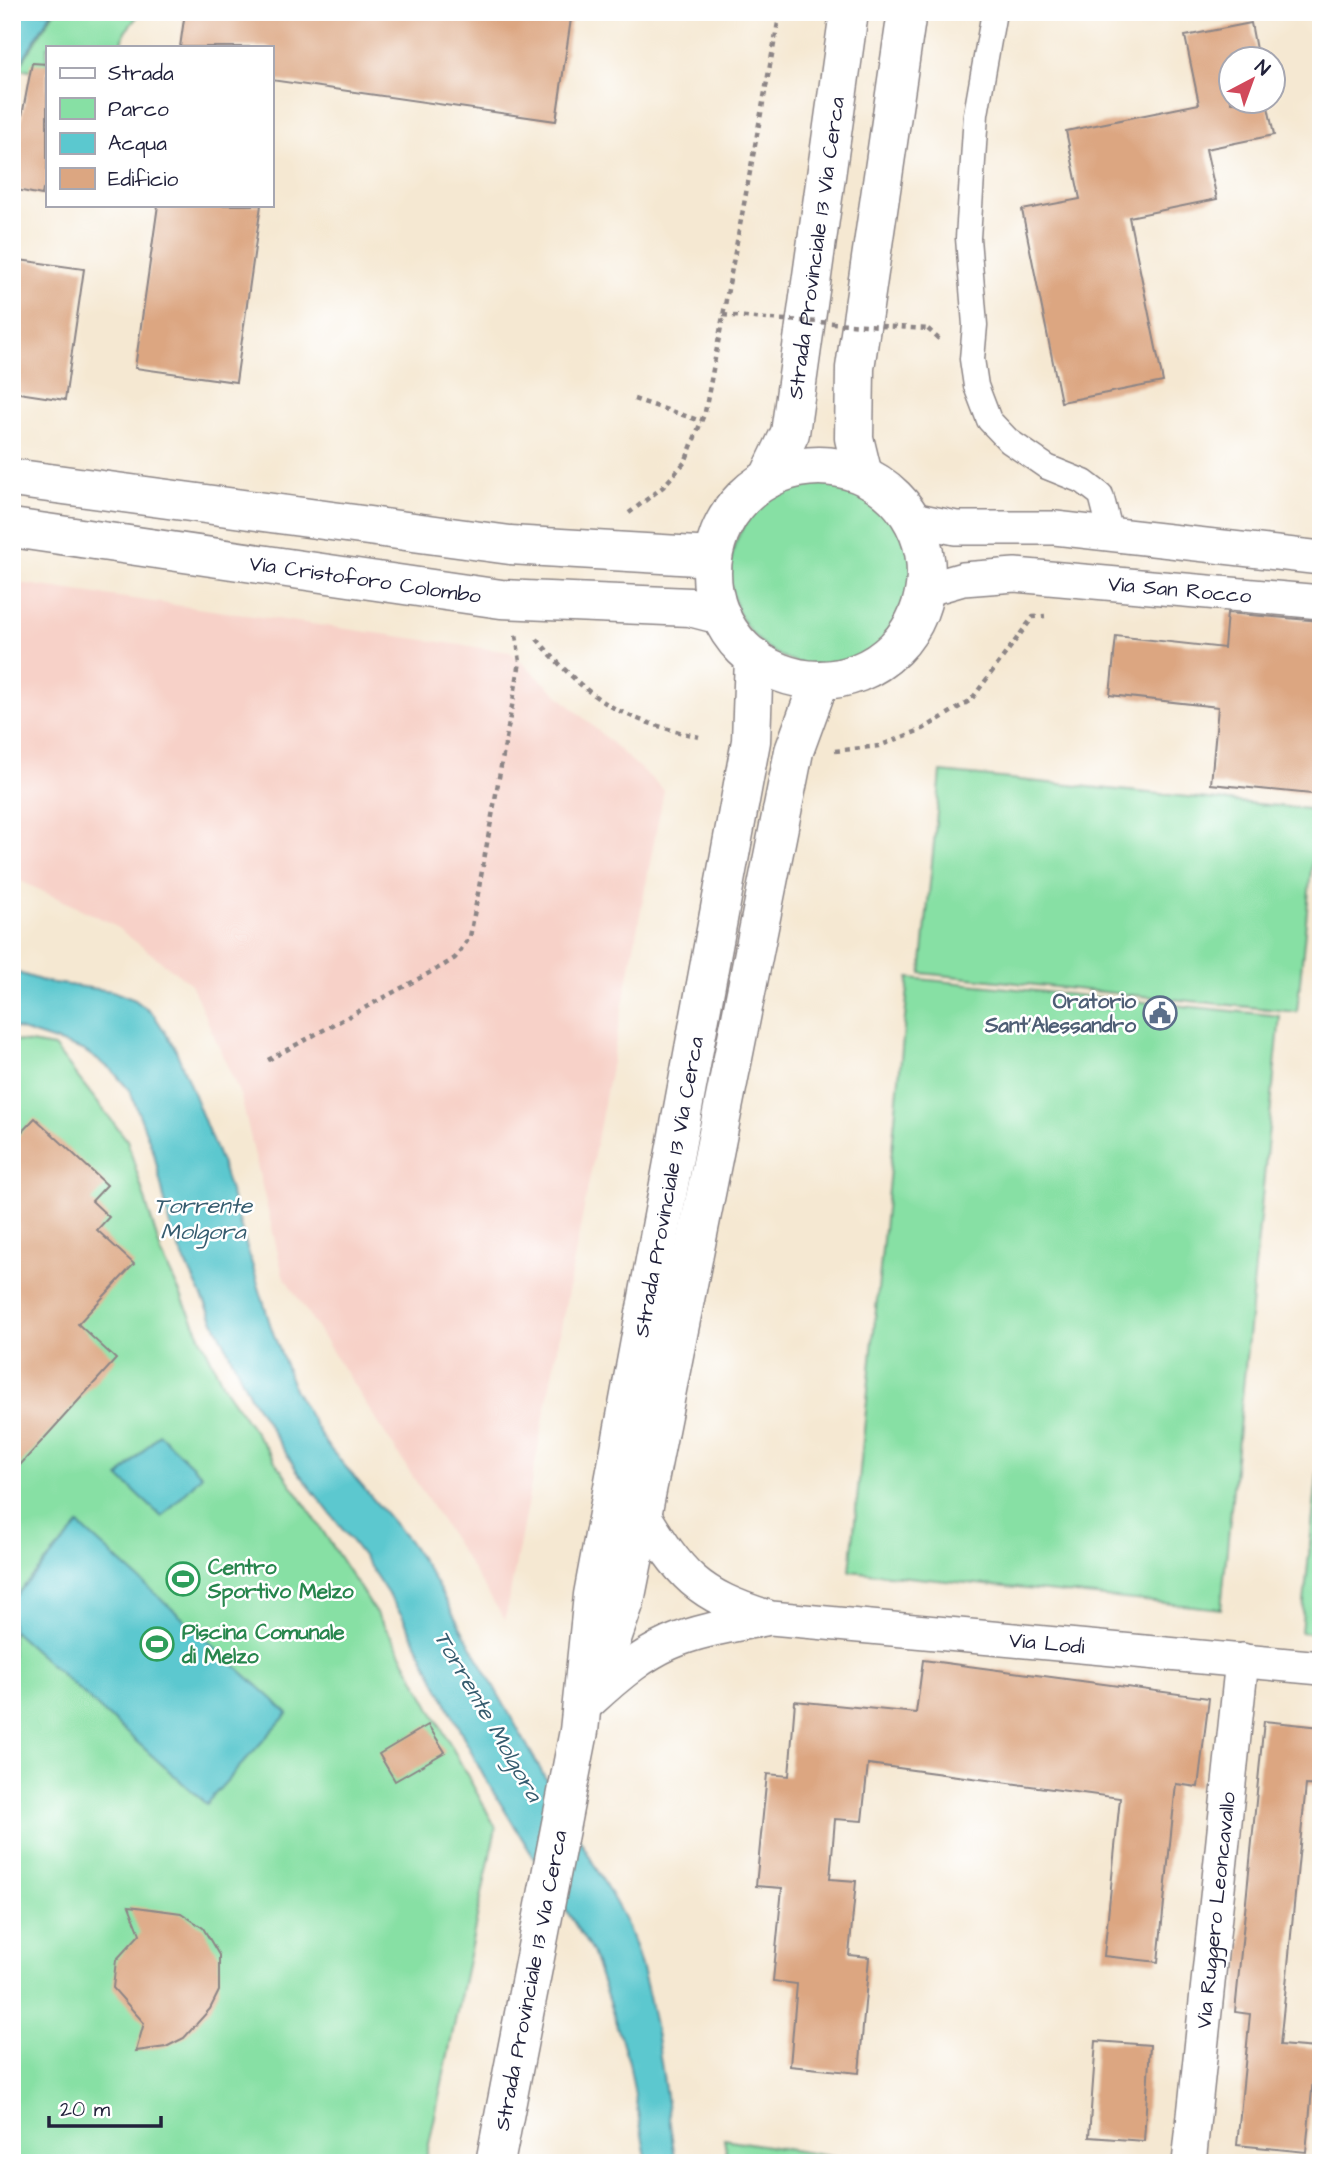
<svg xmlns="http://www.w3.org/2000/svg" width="1333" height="2175" viewBox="0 0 1333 2175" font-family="'Architects Daughter',sans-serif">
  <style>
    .built { fill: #f7d1c8 }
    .green { fill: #87e0a4; stroke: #548170; stroke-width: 2 }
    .water { fill: #5bc8cf; stroke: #3e7585; stroke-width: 2 }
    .building { fill: #dca681 }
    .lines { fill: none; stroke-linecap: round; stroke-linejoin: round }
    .pedestrian-casing { stroke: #8c8586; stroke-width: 27 }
    .minor-casing { stroke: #8c8586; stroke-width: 36 }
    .tertiary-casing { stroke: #8c8586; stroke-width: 41 }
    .primary-casing { stroke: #8c8586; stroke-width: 41 }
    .path { stroke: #8c8586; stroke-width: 4.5; stroke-dasharray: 5 5; stroke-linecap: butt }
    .pedestrian { stroke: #fff; stroke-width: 24 }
    .minor { stroke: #fff; stroke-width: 33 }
    .tertiary { stroke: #fff; stroke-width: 38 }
    .primary { stroke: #fff; stroke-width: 38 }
    .path-bridge { stroke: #8c8586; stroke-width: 4.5; stroke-dasharray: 5 5; stroke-linecap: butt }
    .labels { text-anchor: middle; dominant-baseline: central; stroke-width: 5; stroke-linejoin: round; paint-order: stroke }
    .street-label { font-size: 21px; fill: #22223b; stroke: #fff }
    .service-label { font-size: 21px; font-weight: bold; fill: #4e5e75; stroke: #fff; text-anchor: end }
    .leisure-label { font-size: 21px; font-weight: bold; fill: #27864d; stroke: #fff; text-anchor: start }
    .water-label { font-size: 23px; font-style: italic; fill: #365c6f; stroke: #fff }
  </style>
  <rect width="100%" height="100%" fill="#fff"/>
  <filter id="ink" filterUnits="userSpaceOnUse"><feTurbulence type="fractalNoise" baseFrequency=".0143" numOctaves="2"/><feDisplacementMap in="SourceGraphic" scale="14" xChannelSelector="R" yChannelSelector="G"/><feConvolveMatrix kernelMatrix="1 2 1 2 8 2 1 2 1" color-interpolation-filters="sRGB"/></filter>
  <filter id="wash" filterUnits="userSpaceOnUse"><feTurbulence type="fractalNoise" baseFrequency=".00686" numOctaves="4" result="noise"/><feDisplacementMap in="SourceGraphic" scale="28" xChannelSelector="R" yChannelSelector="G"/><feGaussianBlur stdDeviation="1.57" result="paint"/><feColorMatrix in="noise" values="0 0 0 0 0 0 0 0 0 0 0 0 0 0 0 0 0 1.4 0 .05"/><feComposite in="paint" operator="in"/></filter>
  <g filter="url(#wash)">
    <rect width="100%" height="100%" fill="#f5e8d2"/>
    <!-- built -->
    <polygon class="built" points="12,582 510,652 664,790 505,1620 283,1275 241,1097 191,984 111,923 12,877"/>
    <!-- green -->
    <g class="green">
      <polygon points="54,12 141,12 125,32 121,47 47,47 47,71 18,69"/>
      <circle cx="822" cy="574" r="92"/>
      <polygon points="941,772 1317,810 1297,1012 921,973"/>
      <polygon points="909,978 1280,1016 1221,1609 850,1571"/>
      <polygon points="12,1040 54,1047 127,1140 162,1255 225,1389 313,1516 394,1641 496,1828 425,2163 12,2163"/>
      <polygon points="1321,1438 1321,1634 1301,1632"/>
      <polygon points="724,2139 871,2163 728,2163"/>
    </g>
    <!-- water -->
    <g class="water">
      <polygon points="12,12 52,12 12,77"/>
      <path d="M12,971L46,982L112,991L135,1000L154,1015L175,1048L222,1165L271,1327L294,1389L326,1444L408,1540L429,1571L624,1918C657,1994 662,2081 676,2163H647L629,2062L592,1952L483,1775L403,1617L363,1556L296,1469L250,1396L172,1234L154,1153L130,1091L112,1070L83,1050L12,1027Z"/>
      <polygon points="159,1434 202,1475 162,1517 119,1477"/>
      <polygon points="79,1525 288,1713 206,1804 12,1630 12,1600"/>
    </g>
    <g id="blocks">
      <!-- building -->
      <g class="building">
        <polygon points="185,12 572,12 556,121 271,80 271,47 180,47"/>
        <polygon points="1251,23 1258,60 1231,60 1231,102 1267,102 1274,135 1206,149 1217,199 1129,217 1163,382 1061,402 1022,210 1080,199 1066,131 1199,104 1185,36"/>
        <polygon points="32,63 47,64 47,190 43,189 42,195 12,189 12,136 18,137"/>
        <polygon points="158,205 261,205 236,382 135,368"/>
        <polygon points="12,259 84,269 65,400 12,392"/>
        <polygon points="1227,613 1321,621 1321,795 1211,784 1218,707 1110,695 1116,636 1224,648"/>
        <polygon points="35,1118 107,1185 92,1201 109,1217 97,1230 134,1264 78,1324 116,1359 12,1474 12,1142"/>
        <polygon points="923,1660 1209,1698 1198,1787 1176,1784 1158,1962 1104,1956 1120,1798 868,1764 862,1821 835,1819 830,1879 856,1881 849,1955 869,1957 859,2073 790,2066 797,1984 773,1981 782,1888 756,1886 767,1774 789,1776 795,1701 916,1713"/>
        <polygon points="1264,1721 1321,1727 1321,1786 1306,1785 1280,2045 1316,2048 1306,2152 1237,2145 1250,2014 1235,2012"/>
        <polygon points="428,1725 445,1752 395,1781 379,1754"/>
        <polygon points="129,1906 181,1913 203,1928 219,1955 219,1991 210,2009 184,2038 166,2047 136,2051 144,2023 113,1988 116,1960 140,1934"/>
        <polygon points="1096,2041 1150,2045 1144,2141 1089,2137"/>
      </g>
    </g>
  </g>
  <g filter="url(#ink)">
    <use href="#blocks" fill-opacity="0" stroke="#8c8586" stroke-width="2"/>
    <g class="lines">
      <defs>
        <polyline id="pedestrian" points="994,12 976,114 968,238 975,325 972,359 976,386 989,420 1009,441 1047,467 1084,482 1101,495 1111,534"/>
        <g id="minor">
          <polyline points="912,519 956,528 1055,528 1321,558"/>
          <path id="s1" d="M925,590L963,579L1015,575L1321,602"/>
          <path id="s2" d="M641,1510C681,1576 696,1595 771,1618L1321,1668"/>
          <path d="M589,1702C656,1640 677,1635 765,1619"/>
          <path id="s3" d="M1189,2163L1242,1660"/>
        </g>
        <g id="tertiary">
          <polyline points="12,478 510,545 713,557"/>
          <path id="s4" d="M12,528L501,599L690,607L721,615"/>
        </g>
        <g id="primary">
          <circle cx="819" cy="573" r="107"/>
          <polyline points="863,475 854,438 855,368 907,12"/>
          <path id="s5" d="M768,479L790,433L849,12"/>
          <polyline points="601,1670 625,1601 794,751 820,680"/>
          <path id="s6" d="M495,2163L579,1731L593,1595L751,741L754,657"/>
        </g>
      </defs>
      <!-- pedestrian casing -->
      <use href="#pedestrian" class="pedestrian-casing"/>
      <!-- minor casing -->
      <use href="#minor" class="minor-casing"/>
      <!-- tertiary casing -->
      <use href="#tertiary" class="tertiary-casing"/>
      <!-- primary casing -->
      <use href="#primary" class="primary-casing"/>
      <!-- path -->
      <g class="path">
        <polyline points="723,315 767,319"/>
        <polyline points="928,329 942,342"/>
        <polyline points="634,399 701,421"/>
        <polyline points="629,513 663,487 685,462 705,412 780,12"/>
        <path d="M537,639C592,703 617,717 699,737"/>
        <polyline points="835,751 879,746 923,729 971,700 1033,617 1045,616"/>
        <polyline points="268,1060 444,965 455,958 470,937 520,662 516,635"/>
        <polyline points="12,1100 15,1101"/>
      </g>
      <!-- pedestrian -->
      <use href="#pedestrian" class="pedestrian"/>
      <!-- minor -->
      <use href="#minor" class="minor"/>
      <!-- tertiary -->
      <use href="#tertiary" class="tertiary"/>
      <!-- primary -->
      <use href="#primary" class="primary"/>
      <!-- path-bridge -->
      <polyline class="path-bridge" points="771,319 928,329"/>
    </g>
  </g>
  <!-- icons -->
  <defs>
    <symbol id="civic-ring" viewBox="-11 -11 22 22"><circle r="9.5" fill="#fff" stroke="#5c6f8a" stroke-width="1.5"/><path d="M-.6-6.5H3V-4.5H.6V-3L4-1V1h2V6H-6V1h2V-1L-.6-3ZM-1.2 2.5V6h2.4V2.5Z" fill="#5c6f8a"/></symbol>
    <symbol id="stadium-ring" viewBox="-11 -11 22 22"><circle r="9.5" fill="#fff" stroke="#2e9e5b" stroke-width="1.5"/><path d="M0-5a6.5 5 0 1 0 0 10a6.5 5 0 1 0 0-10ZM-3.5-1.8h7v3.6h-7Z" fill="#2e9e5b"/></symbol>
  </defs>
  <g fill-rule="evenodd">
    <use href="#civic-ring" x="1141" y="994" width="38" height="38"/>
    <use href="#stadium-ring" x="164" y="1560" width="38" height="38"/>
    <use href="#stadium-ring" x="138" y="1625" width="38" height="38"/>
  </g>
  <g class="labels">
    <!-- street labels -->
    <g class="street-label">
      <text stroke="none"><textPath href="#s5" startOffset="238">Strada Provinciale 13 Via Cerca</textPath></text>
      <text stroke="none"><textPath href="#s4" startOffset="357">Via Cristoforo Colombo</textPath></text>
      <text stroke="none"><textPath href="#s1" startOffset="257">Via San Rocco</textPath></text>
      <text stroke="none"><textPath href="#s6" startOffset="992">Strada Provinciale 13 Via Cerca</textPath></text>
      <text stroke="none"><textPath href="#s2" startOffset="452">Via Lodi</textPath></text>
      <text stroke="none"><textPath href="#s3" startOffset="254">Via Ruggero Leoncavallo</textPath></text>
      <text stroke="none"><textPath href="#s6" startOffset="186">Strada Provinciale 13 Via Cerca</textPath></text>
    </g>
    <!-- service labels -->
    <g class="service-label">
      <text x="1136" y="1001">Oratorio<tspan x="1136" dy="24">Sant'Alessandro</tspan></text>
    </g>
    <!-- leisure labels -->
    <g class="leisure-label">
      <text x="208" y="1567">Centro<tspan x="208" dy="24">Sportivo Melzo</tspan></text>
      <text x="182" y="1632">Piscina Comunale<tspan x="182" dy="24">di Melzo</tspan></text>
    </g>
    <!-- water labels -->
    <g class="water-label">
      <text x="203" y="1206">Torrente<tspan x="203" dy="26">Molgora</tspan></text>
      <text transform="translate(488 1716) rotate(60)">Torrente Molgora</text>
    </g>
  </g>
  <!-- margin -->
  <rect width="1333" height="2175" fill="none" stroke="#fff" stroke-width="42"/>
  <!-- legend -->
  <rect x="46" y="46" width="228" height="161" fill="#ffffff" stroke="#a7a7b1" stroke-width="2"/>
  <rect x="60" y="68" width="35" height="10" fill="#ffffff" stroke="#a7a7b1" stroke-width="2"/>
  <text x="108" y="80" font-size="21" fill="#22223b">Strada</text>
  <rect x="60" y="98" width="35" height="21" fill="#87e0a4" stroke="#a7a7b1" stroke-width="2"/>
  <text x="108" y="116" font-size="21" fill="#22223b">Parco</text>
  <rect x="60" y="133" width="35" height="21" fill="#5bc8cf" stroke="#a7a7b1" stroke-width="2"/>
  <text x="108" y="150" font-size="21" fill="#22223b">Acqua</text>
  <rect x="60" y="168" width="35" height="21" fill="#dca681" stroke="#a7a7b1" stroke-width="2"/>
  <text x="108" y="186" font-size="21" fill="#22223b">Edificio</text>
  <!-- north arrow -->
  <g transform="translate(1252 80) rotate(41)"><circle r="33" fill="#ffffff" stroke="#a7a7b1" stroke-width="2"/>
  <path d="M0-5L12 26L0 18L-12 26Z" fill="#d1495b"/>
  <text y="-10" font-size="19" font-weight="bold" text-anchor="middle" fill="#22223b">N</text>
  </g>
  <!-- scale -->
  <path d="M49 2116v10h112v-10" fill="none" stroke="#22223b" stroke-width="3.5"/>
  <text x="60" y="2116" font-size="21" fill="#22223b" stroke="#ffffff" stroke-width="5" paint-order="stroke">20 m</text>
</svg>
